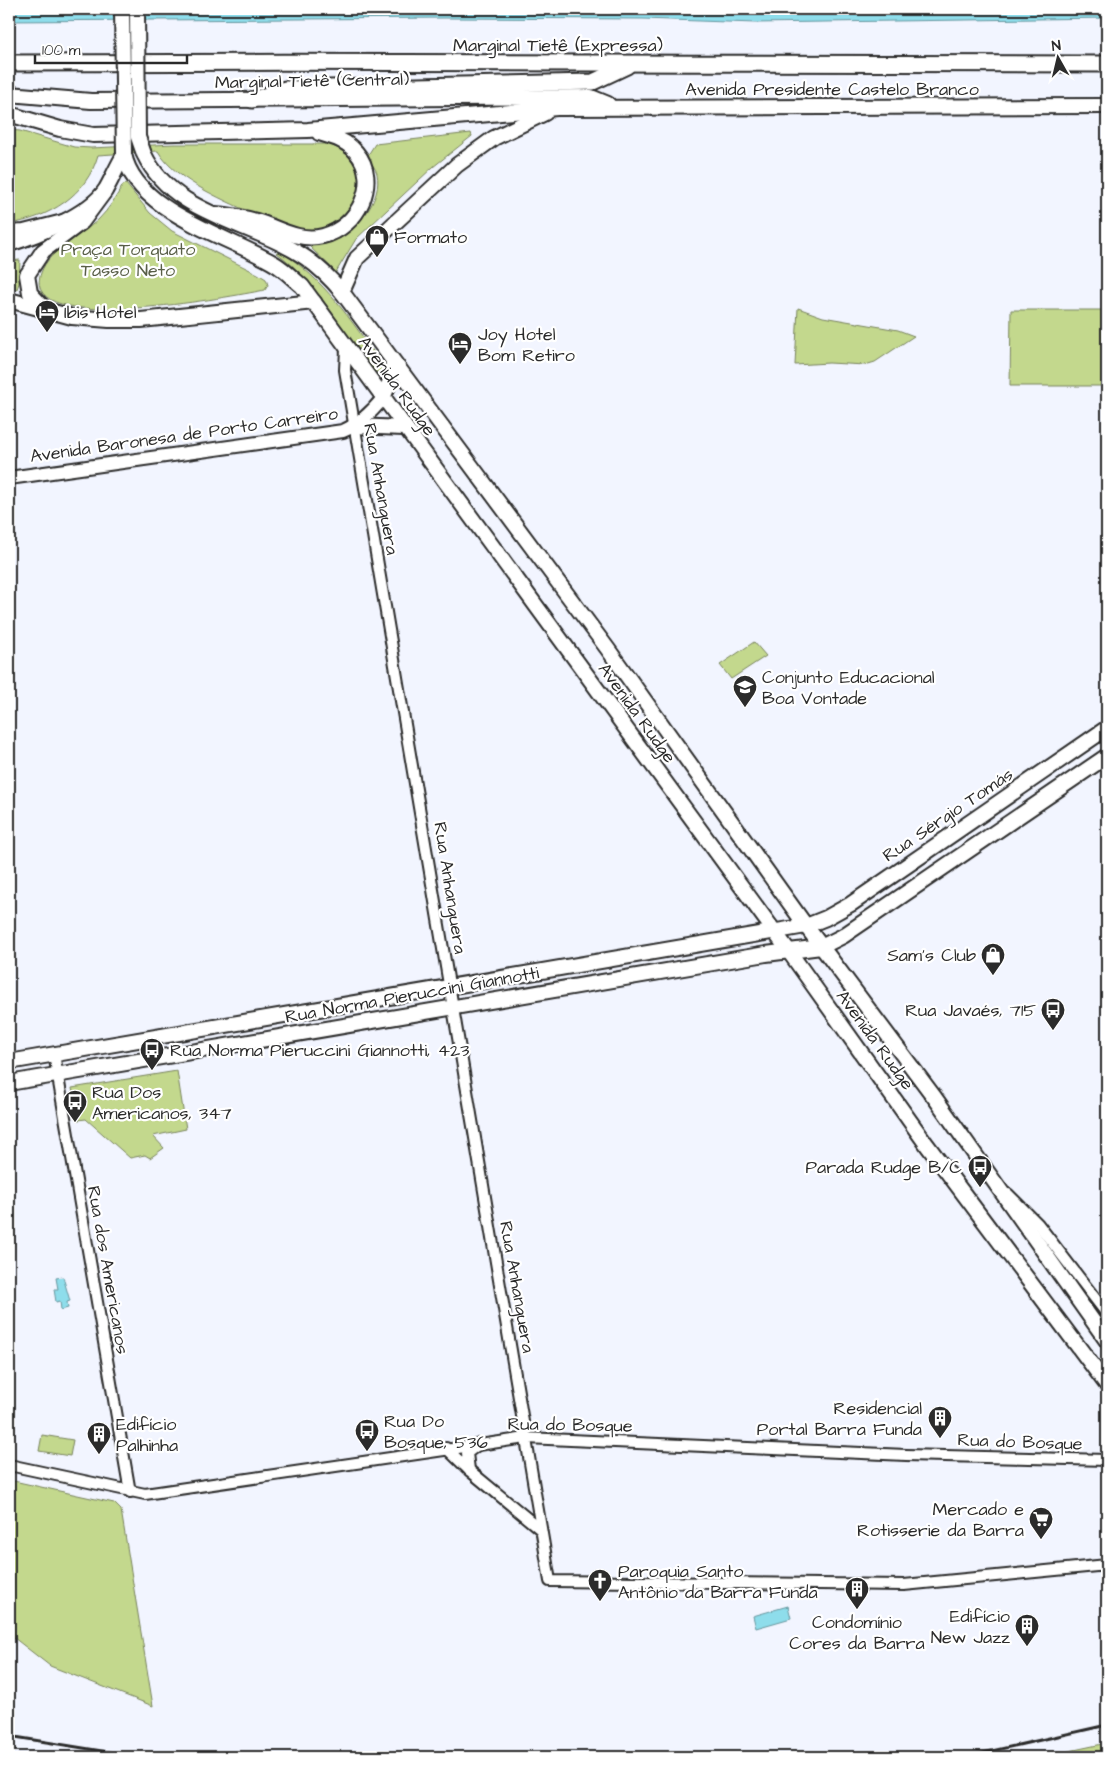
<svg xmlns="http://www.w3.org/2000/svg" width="1116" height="1766" viewBox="0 0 1116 1766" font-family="'Architects Daughter',sans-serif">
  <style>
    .green { fill: #c3d88d; stroke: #77825c }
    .water { fill: #8eddeb; stroke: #66969e }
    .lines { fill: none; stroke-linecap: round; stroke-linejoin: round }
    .tertiary-casing { stroke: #2b2b2b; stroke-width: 14 }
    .secondary-casing { stroke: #2b2b2b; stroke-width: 16 }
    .primary-casing { stroke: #2b2b2b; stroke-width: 18 }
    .trunk-casing { stroke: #2b2b2b; stroke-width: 18 }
    .motorway-casing { stroke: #2b2b2b; stroke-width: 19 }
    .tertiary { stroke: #fff; stroke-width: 10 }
    .secondary { stroke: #fff; stroke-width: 12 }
    .primary { stroke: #fff; stroke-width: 14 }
    .trunk { stroke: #fff; stroke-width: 14 }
    .motorway { stroke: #fff; stroke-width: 15 }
    .rail { stroke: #2b2b2b; stroke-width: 3 }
    .primary-bridge-casing { stroke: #2b2b2b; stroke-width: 18; stroke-linecap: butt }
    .primary-bridge { stroke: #fff; stroke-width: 14 }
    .labels { text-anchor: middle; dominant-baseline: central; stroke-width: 4.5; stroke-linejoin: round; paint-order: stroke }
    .street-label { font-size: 18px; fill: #2b2b2b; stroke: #fff }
    .poi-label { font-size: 18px; fill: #2b2b2b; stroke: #fff; text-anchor: start }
    .park-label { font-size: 18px; fill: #595f48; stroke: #fff }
  </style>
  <rect width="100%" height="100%" fill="#f2f5ff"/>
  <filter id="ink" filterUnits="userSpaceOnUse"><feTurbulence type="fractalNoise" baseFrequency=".02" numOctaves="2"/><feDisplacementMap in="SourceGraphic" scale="10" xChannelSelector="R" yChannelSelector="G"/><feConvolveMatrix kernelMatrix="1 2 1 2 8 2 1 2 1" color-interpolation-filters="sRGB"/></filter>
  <g filter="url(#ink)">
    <!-- green -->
    <g class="green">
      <path d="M9,130L20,131L74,147L91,148L174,144H329C338,149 348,153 353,162C372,192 340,228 310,231C303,231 293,232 287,230C278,228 268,221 259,217C228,201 176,182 158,151L98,155C87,195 49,218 9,224Z"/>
      <path d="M471,133L472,136L433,167L356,239L336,272L310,247C320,240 333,242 343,235C362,223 382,198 377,174C376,168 370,162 366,158L375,144Z"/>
      <path d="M126,184L150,213L172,231L258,274L266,279L268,285L265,290C238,295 17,339 41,273C49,249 81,236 99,219C109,209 116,197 123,185Z"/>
      <path d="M279,250C326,281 350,319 382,364L381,372H373L366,363C339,324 315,281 277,253Z"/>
      <polygon points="20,260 19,283 17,289 9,289 9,261"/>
      <polygon points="798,308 823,317 898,330 914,336 875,362 865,365 829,363 795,365"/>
      <polygon points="1011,310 1107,310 1107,386 1010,386"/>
      <polygon points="754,642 766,656 731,679 720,665"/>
      <polygon points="177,1071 186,1129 153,1136 164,1148 150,1158 145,1155 130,1158 86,1119 78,1120 72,1088"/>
      <polygon points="42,1435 73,1440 70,1456 39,1451"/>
      <polygon points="9,1480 114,1503 121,1510 153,1706 50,1666 9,1634"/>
      <polygon points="1107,1743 1107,1757 1041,1757"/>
    </g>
    <!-- water -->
    <g class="water">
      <polygon points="9,9 1107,9 1107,18 755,23 643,19 445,18 9,21"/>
      <polygon points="63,1277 70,1301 67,1302 68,1308 61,1310 60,1301 56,1302 54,1289 58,1289 56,1278"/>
      <polygon points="788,1606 791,1618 756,1628 753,1616"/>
    </g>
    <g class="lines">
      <defs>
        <g id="tertiary">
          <polyline points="346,349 345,370 550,1581 904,1585 1107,1565"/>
          <polyline points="54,1054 130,1492"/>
          <polyline points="1008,1194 1038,1224 1107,1314"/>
          <polyline points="446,1448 470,1471 540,1529"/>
          <polyline points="9,1465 145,1494 526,1438 906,1455 1107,1460"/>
          <polyline points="469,1470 467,1453 479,1444"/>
        </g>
        <path id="secondary" d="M9,478L343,431C360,424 372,412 383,398"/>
        <g id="primary">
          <path d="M124,154C135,212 231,237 275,264C285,270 293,279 302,286L788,950L927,1145L1107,1385"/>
          <path d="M144,154C173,216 254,222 306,258C319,267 331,279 342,292L607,648L806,926L935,1098L1107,1341"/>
          <path d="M9,244C36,236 90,214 106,189C112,179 117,166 124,155"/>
          <polyline points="9,300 72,317 109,320 141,320 314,302"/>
          <polyline points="45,309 30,293 27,275 43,251 82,222 105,191"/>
          <polyline points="383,398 390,381 393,362"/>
          <polyline points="354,426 404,428"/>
          <polyline points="9,1062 806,926 826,918 851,904 1107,728"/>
          <polyline points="9,1083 766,954 821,947 843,936 1107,756"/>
        </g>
        <g id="trunk">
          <polyline points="9,94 91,101 591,97 608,104"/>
          <polyline points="9,114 60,129 93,135 308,130 557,108 1107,106"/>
          <path d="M215,214C229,215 242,217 256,221C279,228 298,242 323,236C358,228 381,181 356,152C346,140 333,137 319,133"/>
          <polyline points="9,233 24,232 67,221"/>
          <polyline points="342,292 357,258 457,165 494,138 545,113"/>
        </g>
        <g id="motorway">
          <path d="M9,63C375,61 741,64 1107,64"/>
          <polyline points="252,100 285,89 593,82 627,66"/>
        </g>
      </defs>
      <!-- tertiary casing -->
      <use href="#tertiary" class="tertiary-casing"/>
      <!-- secondary casing -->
      <use href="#secondary" class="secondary-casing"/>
      <!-- primary casing -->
      <use href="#primary" class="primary-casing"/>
      <!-- trunk casing -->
      <use href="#trunk" class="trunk-casing"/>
      <!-- motorway casing -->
      <use href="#motorway" class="motorway-casing"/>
      <!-- tertiary -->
      <use href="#tertiary" class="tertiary"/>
      <!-- secondary -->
      <use href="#secondary" class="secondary"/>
      <!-- primary -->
      <use href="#primary" class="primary"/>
      <!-- trunk -->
      <use href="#trunk" class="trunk"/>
      <!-- motorway -->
      <use href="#motorway" class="motorway"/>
      <!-- rail -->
      <g class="rail">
        <polyline points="9,1736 139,1757"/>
        <polyline points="9,1756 18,1757"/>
        <polyline points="965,1757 1107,1725"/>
      </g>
      <defs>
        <g id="primary-bridge">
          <polyline points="122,9 124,154"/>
          <polyline points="137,9 138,137 144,154"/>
        </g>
      </defs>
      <!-- primary-bridge casing -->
      <use href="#primary-bridge" class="primary-bridge-casing"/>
      <!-- primary-bridge -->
      <use href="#primary-bridge" class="primary-bridge"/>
    </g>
  </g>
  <!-- icons -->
  <defs>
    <symbol id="shop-pin" viewBox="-11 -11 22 30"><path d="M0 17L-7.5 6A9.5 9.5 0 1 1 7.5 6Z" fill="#2b2b2b" stroke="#fff"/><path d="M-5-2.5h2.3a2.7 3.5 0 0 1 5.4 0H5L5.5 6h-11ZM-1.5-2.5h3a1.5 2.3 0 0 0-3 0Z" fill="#fff"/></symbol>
    <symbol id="hotel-pin" viewBox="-11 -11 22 30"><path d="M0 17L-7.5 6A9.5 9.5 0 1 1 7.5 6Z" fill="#2b2b2b" stroke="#fff"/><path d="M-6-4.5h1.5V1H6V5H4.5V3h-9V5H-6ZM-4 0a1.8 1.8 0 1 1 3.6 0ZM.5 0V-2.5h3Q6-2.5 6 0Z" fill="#fff"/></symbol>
    <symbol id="school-pin" viewBox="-11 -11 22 30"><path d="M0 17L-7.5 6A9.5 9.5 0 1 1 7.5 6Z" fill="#2b2b2b" stroke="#fff"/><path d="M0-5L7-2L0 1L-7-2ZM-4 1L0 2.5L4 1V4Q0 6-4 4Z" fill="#fff"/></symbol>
    <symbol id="bus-pin" viewBox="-11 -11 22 30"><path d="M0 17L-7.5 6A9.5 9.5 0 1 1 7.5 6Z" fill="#2b2b2b" stroke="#fff"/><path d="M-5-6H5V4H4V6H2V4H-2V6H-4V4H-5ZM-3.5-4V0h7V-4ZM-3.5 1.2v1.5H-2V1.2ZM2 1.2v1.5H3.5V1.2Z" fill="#fff"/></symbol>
    <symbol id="building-pin" viewBox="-11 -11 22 30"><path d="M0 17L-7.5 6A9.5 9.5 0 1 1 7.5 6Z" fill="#2b2b2b" stroke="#fff"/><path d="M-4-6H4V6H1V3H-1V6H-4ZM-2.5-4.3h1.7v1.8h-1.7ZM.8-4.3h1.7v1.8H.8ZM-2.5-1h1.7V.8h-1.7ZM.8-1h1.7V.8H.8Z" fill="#fff"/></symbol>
    <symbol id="supermarket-pin" viewBox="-11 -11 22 30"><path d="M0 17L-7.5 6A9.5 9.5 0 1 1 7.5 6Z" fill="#2b2b2b" stroke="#fff"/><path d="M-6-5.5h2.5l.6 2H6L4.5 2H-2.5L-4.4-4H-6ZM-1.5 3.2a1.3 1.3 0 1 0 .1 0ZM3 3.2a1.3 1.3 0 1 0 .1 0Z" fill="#fff"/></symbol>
    <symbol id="church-pin" viewBox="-11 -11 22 30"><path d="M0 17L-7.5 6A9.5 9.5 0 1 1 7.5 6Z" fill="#2b2b2b" stroke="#fff"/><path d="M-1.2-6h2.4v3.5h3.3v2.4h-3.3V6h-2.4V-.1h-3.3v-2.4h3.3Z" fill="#fff"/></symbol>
  </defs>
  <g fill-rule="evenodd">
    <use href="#shop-pin" x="363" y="223" width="28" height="38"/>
    <use href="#hotel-pin" x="33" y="298" width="28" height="38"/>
    <use href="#hotel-pin" x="446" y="330" width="28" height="38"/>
    <use href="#school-pin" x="731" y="673" width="28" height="38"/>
    <use href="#shop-pin" x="979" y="941" width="28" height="38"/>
    <use href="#bus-pin" x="1039" y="996" width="28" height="38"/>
    <use href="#bus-pin" x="138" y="1036" width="28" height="38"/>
    <use href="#bus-pin" x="61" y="1088" width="28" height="38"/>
    <use href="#bus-pin" x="966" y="1153" width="28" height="38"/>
    <use href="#building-pin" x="926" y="1404" width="28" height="38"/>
    <use href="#bus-pin" x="353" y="1417" width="28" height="38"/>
    <use href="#building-pin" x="85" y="1420" width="28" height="38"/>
    <use href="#supermarket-pin" x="1027" y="1505" width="28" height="38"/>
    <use href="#church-pin" x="586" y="1567" width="28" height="38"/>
    <use href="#building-pin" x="843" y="1575" width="28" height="38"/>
    <use href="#building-pin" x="1013" y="1612" width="28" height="38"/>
  </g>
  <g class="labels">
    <!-- street labels -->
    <g class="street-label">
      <text x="558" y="45">Marginal Tietê (Expressa)</text>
      <text transform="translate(312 81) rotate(-1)">Marginal Tietê (Central)</text>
      <text x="832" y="89">Avenida Presidente Castelo Branco</text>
      <text transform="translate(397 386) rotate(54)">Avenida Rudge</text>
      <text transform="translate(184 435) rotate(-8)">Avenida Baronesa de Porto Carreiro</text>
      <text transform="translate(381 489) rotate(80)">Rua Anhanguera</text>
      <text transform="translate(637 713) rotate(54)">Avenida Rudge</text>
      <text transform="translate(948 815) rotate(-34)">Rua Sérgio Tomás</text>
      <text transform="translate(450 888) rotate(81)">Rua Anhanguera</text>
      <text transform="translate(412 995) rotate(-10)">Rua Norma Pieruccini Giannotti</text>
      <text transform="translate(875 1040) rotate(54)">Avenida Rudge</text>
      <text transform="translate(108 1270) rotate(80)">Rua dos Americanos</text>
      <text transform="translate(517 1287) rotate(80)">Rua Anhanguera</text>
      <text transform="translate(570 1425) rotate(1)">Rua do Bosque</text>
      <text transform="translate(1020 1442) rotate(2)">Rua do Bosque</text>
    </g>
    <!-- poi labels -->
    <g class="poi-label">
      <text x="394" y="237">Formato</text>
      <text x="64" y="312">Ibis Hotel</text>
      <text x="478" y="334">Joy Hotel<tspan x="478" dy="21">Bom Retiro</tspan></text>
      <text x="762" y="677">Conjunto Educacional<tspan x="762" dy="21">Boa Vontade</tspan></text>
      <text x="976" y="955" text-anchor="end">Sam's Club</text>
      <text x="1036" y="1010" text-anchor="end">Rua Javaés, 715</text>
      <text x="170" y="1050">Rua Norma Pieruccini Giannotti, 423</text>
      <text x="92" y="1092">Rua Dos<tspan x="92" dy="21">Americanos, 347</tspan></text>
      <text x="962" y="1167" text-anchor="end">Parada Rudge B/C</text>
      <text x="922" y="1408" text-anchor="end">Residencial<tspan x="922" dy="21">Portal Barra Funda</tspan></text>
      <text x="384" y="1421">Rua Do<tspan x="384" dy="21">Bosque, 536</tspan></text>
      <text x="116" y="1424">Edifício<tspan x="116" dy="21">Palhinha</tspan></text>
      <text x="1024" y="1509" text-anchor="end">Mercado e<tspan x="1024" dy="21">Rotisserie da Barra</tspan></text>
      <text x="618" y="1571">Paroquia Santo<tspan x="618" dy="21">Antônio da Barra Funda</tspan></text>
      <text x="1010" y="1616" text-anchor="end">Edifício<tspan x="1010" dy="21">New Jazz</tspan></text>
      <text x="857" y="1622" text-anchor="middle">Condomínio<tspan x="857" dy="21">Cores da Barra</tspan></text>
    </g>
    <!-- park labels -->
    <g class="park-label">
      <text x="128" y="249">Praça Torquato<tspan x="128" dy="21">Tasso Neto</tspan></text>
    </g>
  </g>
  <!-- margin -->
  <rect width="1116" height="1766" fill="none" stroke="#fff" stroke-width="30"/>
  <rect x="15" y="15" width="1086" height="1736" fill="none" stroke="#2b2b2b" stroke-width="2" filter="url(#ink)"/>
  <!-- north arrow -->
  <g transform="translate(1058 58) rotate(352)" stroke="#ffffff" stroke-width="4" paint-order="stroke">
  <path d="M0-4L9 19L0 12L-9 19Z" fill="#2b2b2b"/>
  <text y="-8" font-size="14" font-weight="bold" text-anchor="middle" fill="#2b2b2b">N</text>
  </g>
  <!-- scale -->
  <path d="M35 55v8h152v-8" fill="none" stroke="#2b2b2b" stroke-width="2.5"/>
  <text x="42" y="55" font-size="15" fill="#2b2b2b" stroke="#ffffff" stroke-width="4" paint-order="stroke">100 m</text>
</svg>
